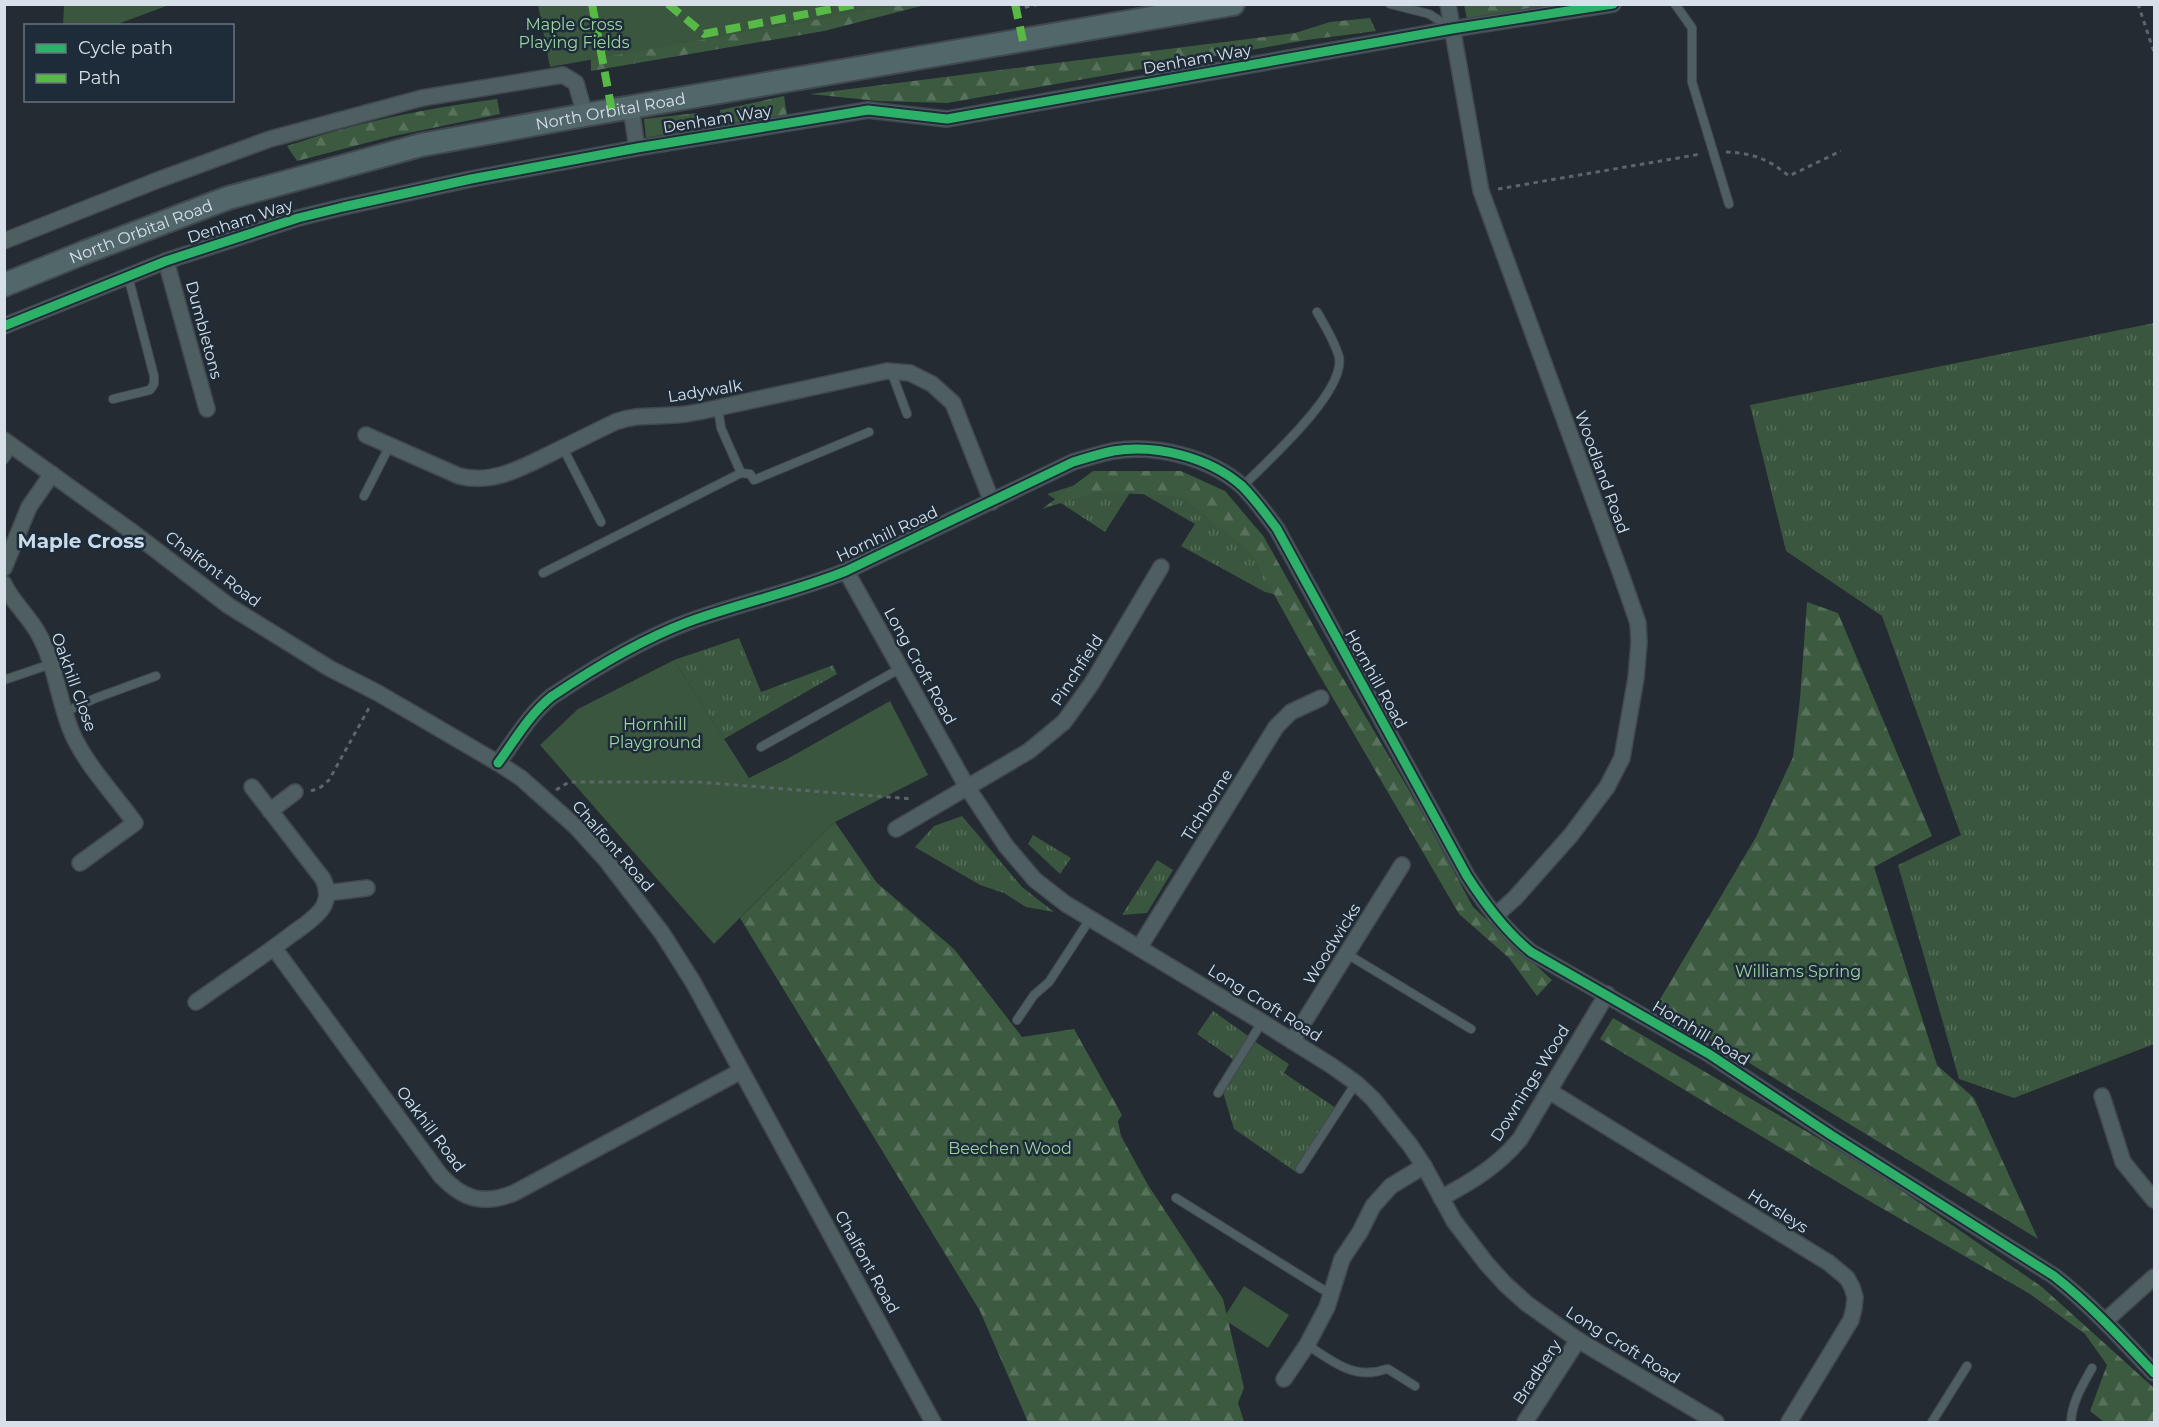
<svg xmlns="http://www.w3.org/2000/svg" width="2159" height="1427" viewBox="0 0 2159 1427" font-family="Montserrat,sans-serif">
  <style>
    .grass { fill: url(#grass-tufts) }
    .forest { fill: url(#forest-firs) }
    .park { fill: #3a563e }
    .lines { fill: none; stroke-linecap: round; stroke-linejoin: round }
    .service-casing { stroke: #41484e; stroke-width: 10 }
    .minor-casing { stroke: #41484e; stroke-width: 18 }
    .primary-casing { stroke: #41484e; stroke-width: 26 }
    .path { stroke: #5b666a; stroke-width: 3; stroke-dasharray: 4.5 4.5; stroke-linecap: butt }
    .service { stroke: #4e5e61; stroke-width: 8 }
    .minor { stroke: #4e5e61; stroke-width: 15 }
    .primary { stroke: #52676a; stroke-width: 22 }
    .quiet { stroke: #58b947; stroke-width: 8; stroke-dasharray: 15 8; stroke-linecap: butt }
    .cycleway-casing { stroke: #1e2b38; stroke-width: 13 }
    .cycleway { stroke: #2db169; stroke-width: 9 }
    .labels { text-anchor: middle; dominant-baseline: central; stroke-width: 5; stroke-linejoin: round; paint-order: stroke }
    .park-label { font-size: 16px; fill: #9bd4a0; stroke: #1e2b38 }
    .street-label { font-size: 16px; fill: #d7e0e8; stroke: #1e2b38 }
    .quarter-label { font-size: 20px; font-weight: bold; fill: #c9daeb; stroke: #1e2b38 }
  </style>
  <defs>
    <pattern id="grass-tufts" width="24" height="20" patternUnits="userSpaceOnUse" patternTransform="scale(1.5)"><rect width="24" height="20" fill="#3a563e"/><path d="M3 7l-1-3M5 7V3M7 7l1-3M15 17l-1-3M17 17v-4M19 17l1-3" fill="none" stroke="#566e5a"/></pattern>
    <pattern id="forest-firs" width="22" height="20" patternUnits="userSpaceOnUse" patternTransform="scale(1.5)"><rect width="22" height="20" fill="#3b5a40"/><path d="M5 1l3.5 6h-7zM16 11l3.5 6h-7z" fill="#57715c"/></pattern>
  </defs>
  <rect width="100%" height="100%" fill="#242b32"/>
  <!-- grass -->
  <g class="grass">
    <polygon points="2154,323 2154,1044 2014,1098 1959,1079 1898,865 1961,835 1882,616 1786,551 1750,405"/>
    <polygon points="1119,471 1164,474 1205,493 1289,598 1265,592 1181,546 1195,524 1133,488 1105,532 1047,494"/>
    <polygon points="739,638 761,692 833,665 837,674 724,739 674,660"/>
    <polygon points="962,816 1022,887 1054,912 1026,907 1004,893 980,885 915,847 934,826"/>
    <polygon points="1033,835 1071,858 1060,874 1028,844"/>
    <polygon points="1157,860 1173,870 1147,913 1122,915"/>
    <polygon points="1213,1011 1251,1038 1237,1062 1197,1034"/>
    <polygon points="1254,1041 1289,1064 1284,1073 1336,1108 1296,1172 1234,1129 1223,1092"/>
  </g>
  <!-- forest -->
  <g class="forest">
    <polygon points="638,5 925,5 824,31 591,71 590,23"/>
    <polygon points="1464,5 1464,4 1552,5 1467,19"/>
    <polygon points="1370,18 1376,31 1307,40 947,103 878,101 810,94 1295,33 1330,22"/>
    <polygon points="784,96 787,115 722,128 720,110"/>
    <path d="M497,99L500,114L389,137L297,161L287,146C359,122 422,109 497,99Z"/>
    <polygon points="697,113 701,127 646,138 644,119"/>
    <polygon points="1093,471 1181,471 1225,491 1264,537 1334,663 1423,814 1473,907 1552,980 1537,996 1509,958 1459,914 1306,652 1250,551 1181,496 1096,492 1042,509"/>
    <polygon points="1807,602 1838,613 1932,836 1874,867 1937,1065 1974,1098 2038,1239 1656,1006 1756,837 1793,757 1800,699"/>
    <polygon points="835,822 877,883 954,949 1022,1037 1074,1029 1122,1115 1118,1121 1121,1136 1148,1185 1223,1299 1244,1388 1238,1403 1244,1422 1028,1422 980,1311 740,918"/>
    <polygon points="1613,1018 1869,1168 2042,1287 2154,1388 2154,1422 2104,1422 2090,1411 2107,1365 2085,1334 2030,1294 1859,1195 1600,1039"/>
  </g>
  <!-- park -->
  <g class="park">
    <polygon points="64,5 64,4 169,5 115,25 63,26"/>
    <polygon points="538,5 538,4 898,5 550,67"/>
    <polygon points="674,660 749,778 787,759 890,701 928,775 835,822 714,944 540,745 578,709"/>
    <polygon points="1244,1286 1289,1315 1268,1348 1223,1319"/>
  </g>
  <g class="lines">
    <defs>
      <g id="service">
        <polyline points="1390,4 1429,14 1451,28"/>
        <polyline points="1675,4 1692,28 1692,82 1729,204"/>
        <polyline points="891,371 907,414"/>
        <polyline points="113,399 150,390 154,384 154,376 128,276"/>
        <polyline points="718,408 721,428 741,473"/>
        <polyline points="563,448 601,522"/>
        <polyline points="4,460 14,446"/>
        <path d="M1242,487C1266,462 1346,392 1339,357C1335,342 1325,326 1317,312"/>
        <polyline points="364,496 390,445"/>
        <polyline points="543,573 741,473 750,474 754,480 869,432"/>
        <polyline points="4,680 51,664"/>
        <polyline points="65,712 96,698 156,676"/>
        <polyline points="761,747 901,668"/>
        <polyline points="1347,954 1471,1029"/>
        <polyline points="1017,1020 1034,995 1049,982 1090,919"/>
        <polyline points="1218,1093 1262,1022"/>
        <polyline points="1300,1169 1356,1083"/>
        <polyline points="1176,1198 1330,1294"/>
        <path d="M1307,1345C1327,1357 1348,1376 1374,1372C1379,1372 1383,1369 1388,1369L1415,1386"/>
        <polyline points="1932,1422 1967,1366"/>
        <path d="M2071,1422C2072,1402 2082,1386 2092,1368"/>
      </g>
      <g id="minor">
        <polyline points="1448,4 1481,191 1622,577 1638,623 1639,642 1636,678 1622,758 1607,787 1571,835 1515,898 1495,916"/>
        <polyline points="631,108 637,148"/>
        <polyline points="4,241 158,180 270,139 422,98 563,75 576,83 585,115"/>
        <polyline points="166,261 207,409"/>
        <polyline points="4,326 166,261 298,218 343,207 471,179 637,148 868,110 947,119 1452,29 1613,4"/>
        <path d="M366,435L459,476C494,485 525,466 556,451C576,441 595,432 615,422C637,414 651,417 674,415C684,415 693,413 703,411L887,371L910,373L932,384L953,403L992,502"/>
        <polyline points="4,440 131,531 229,606 329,668 378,693 498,763 521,778 576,827 606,860 662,933 693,982 933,1422"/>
        <polyline points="4,568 29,507 52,474"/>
        <polyline points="846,571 967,787 1006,846 1035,880 1066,904 1262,1022 1332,1066 1356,1083 1373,1099 1410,1145 1424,1166 1454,1221 1486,1263 1505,1284 1526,1303 1578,1340 1716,1422"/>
        <path d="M4,584C13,603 28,615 38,633C56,664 58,700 72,733C86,765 114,794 135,823L80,863"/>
        <path d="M498,763C515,740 529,715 551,697C594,668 640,640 688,622C740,603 794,592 846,571L1073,462C1086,458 1099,454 1113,451C1156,444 1209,457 1242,486C1255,499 1266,514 1277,529L1467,876C1485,904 1505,931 1531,952L1709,1054L1831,1135L2054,1276C2091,1305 2122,1339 2154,1373"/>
        <polyline points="270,811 295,792"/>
        <polyline points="896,829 1029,751 1064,722 1092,683 1161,567"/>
        <polyline points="327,893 367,888"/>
        <path d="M274,948L441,1176C464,1200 483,1205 514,1193L741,1071"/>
        <polyline points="1139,948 1276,727 1291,712 1321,698"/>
        <path d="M196,1002C228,979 261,958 292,934C302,927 313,920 321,910C328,901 328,889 323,879L252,787"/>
        <polyline points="1292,1041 1402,865"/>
        <polyline points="1549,1091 1829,1263 1847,1278 1852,1287 1855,1297 1854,1308 1851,1320 1789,1422"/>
        <polyline points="2102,1096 2123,1162 2154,1200"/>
        <path d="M1441,1198C1471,1182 1498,1166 1520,1139L1607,994"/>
        <polyline points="2105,1321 2154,1277"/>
        <polyline points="1284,1379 1307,1345 1327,1307 1342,1259 1360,1232 1373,1206 1391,1186 1424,1166"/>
        <polyline points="1525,1422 1578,1340"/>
      </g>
      <g id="primary">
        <path id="s1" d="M4,285L83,253L228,198L421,145L585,115L1233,4"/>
      </g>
    </defs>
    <!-- service casing -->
    <use href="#service" class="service-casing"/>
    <!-- minor casing -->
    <use href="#minor" class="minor-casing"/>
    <!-- primary casing -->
    <use href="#primary" class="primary-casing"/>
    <!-- path -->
    <g class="path">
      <polyline points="2138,4 2154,52"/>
      <polyline points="1016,9 1040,4"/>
      <path d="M1726,152C1753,153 1768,159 1789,176L1841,151"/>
      <polyline points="1498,189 1701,154"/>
      <polyline points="556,790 569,782 698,782 913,799"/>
      <polyline points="311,791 321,787 329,780 369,708"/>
    </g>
    <!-- service -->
    <use href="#service" class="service"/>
    <!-- minor -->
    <use href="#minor" class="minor"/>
    <!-- primary -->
    <use href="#primary" class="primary"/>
    <!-- quiet -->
    <g class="quiet">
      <polyline points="592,4 612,111"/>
      <polyline points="668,4 704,34 857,4"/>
      <polyline points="1015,4 1023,41"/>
    </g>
    <defs>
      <g id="cycleway">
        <polyline points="4,326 166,261 298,218 343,207 471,179 637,148 868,110 947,119 1452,29 1613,4"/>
        <path d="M498,763C515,740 529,715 551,697C594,668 640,640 688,622C740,603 794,592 846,571L1073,462C1086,458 1099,454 1113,451C1156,444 1209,457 1242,486C1255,499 1266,514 1277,529L1467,876C1485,904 1505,931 1531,952L1709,1054L1831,1135L2054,1276C2091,1305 2122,1339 2154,1373"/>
      </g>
    </defs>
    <!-- cycleway casing -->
    <use href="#cycleway" class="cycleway-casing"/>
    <!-- cycleway -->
    <use href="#cycleway" class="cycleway"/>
  </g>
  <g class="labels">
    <!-- park labels -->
    <g class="park-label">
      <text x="574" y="24">Maple Cross<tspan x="574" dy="18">Playing Fields</tspan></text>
      <text x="655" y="724">Hornhill<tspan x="655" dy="18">Playground</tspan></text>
      <text x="1798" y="971">Williams Spring</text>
      <text x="1010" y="1148">Beechen Wood</text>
    </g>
    <!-- street labels -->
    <g class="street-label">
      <text transform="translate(1197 59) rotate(-10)">Denham Way</text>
      <text stroke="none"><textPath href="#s1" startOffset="633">North Orbital Road</textPath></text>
      <text transform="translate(717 119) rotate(-9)">Denham Way</text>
      <text transform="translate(240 221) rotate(-18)">Denham Way</text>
      <text stroke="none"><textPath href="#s1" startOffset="147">North Orbital Road</textPath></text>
      <text transform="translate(204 330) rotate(75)">Dumbletons</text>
      <text transform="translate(705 391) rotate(-9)">Ladywalk</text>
      <text transform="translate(1602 472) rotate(70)">Woodland Road</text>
      <text transform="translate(887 534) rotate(-25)">Hornhill Road</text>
      <text transform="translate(213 569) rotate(37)">Chalfont Road</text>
      <text transform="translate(920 666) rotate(61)">Long Croft Road</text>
      <text transform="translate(1077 670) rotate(-57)">Pinchfield</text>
      <text transform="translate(1376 679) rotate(61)">Hornhill Road</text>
      <text transform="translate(74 682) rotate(70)">Oakhill Close</text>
      <text transform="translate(1207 805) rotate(-58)">Tichborne</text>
      <text transform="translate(613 846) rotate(49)">Chalfont Road</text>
      <text transform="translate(1332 944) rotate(-58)">Woodwicks</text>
      <text transform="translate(1265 1003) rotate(32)">Long Croft Road</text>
      <text transform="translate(1701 1033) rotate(31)">Hornhill Road</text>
      <text transform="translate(1530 1083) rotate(-58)">Downings Wood</text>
      <text transform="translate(431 1129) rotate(53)">Oakhill Road</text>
      <text transform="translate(1778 1211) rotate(32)">Horsleys</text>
      <text transform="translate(867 1262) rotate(61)">Chalfont Road</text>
      <text transform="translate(1623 1345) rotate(32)">Long Croft Road</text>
      <text transform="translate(1537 1372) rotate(-57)">Bradbery</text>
    </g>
    <!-- quarter labels -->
    <g class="quarter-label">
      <text x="81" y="541">Maple Cross</text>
    </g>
  </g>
  <!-- border -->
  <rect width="2159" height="1427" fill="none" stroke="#d7e0e8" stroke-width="12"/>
  <!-- legend -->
  <rect x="24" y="24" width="210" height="78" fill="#1e2b38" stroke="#68737e" stroke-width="1.5"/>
  <rect x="36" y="44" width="30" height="9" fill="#2db169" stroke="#68737e" stroke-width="1.5"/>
  <text x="78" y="54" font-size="18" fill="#d7e0e8">Cycle path</text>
  <rect x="36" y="74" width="30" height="9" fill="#58b947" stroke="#68737e" stroke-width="1.5"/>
  <text x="78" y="84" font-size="18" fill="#d7e0e8">Path</text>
</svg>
